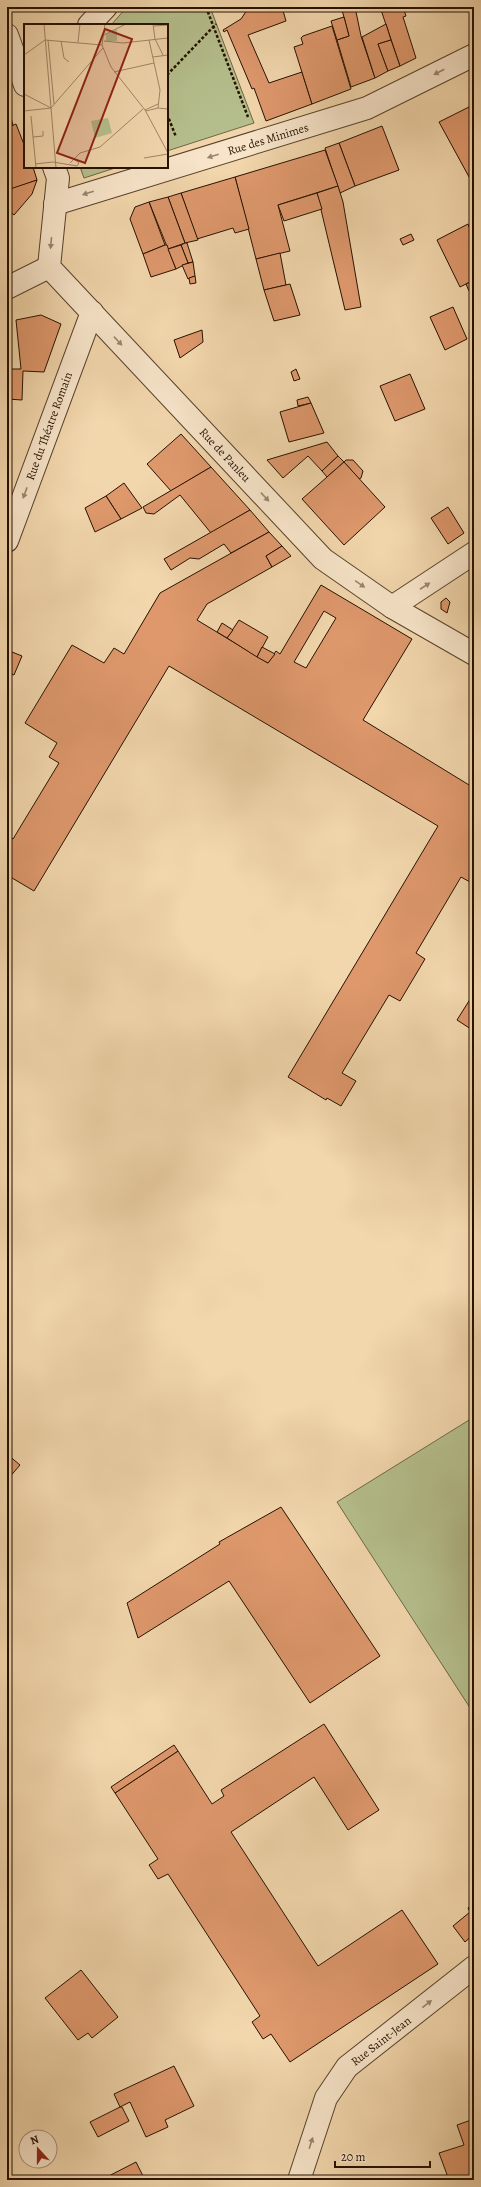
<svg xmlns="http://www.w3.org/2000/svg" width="481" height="2187" viewBox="0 0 481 2187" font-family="Alegreya,serif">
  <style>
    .green { fill: #b5bf8d; stroke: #6d6846 }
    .building { fill: #de986c; stroke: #251100; fill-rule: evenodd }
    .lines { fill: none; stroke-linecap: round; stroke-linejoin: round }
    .minor-casing { stroke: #58422b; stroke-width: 24 }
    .path { stroke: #251100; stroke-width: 2.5; stroke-dasharray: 3 2; stroke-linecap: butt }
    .minor { stroke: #f7e4c9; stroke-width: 22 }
    .oneway { fill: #98856f }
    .labels { text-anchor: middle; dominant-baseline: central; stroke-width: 3; stroke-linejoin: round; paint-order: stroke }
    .street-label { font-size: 12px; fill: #251100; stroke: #f7e4c9 }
    .inset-road { fill: none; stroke: #a08767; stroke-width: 1 }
    .view { fill: #8f2418; fill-opacity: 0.15; stroke: #8f2418; stroke-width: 2 }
    .inset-edge { fill: none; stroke: #251100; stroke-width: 2 }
  </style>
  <rect width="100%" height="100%" fill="#f2d6ac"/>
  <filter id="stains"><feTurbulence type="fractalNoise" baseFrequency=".005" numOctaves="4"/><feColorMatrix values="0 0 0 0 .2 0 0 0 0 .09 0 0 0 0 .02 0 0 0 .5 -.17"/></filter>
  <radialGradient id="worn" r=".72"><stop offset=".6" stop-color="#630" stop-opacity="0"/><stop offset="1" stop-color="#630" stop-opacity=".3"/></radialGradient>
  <!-- green -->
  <g class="green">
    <polygon points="127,7 210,7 254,123 167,151 167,25 111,25"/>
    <polygon points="80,167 118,167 84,178"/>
    <polygon points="474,1417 474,1714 337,1502"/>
  </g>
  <!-- building -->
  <g class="building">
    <polygon points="257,7 282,7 286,21 248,35 269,83 302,72 312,104 266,121 254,88 252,89 227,30 224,32 223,30 241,19 247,10"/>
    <polygon points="355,7 361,36 375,78 351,87 337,40 349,36 342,10"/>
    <polygon points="380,7 403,7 406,16 403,17 416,58 400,66"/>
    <polygon points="344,17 349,36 337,40 331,21"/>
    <polygon points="386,24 391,40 378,44 388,71 375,78 362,37"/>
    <polygon points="332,26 351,89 312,104 294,47 303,44 301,38 303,36"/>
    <polygon points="391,40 400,66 388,71 378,44"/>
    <polygon points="474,104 474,116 469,107"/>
    <polygon points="469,107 474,116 474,186 439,122"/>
    <polygon points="9,111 13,125 7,128 7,112"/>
    <polygon points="16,124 25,147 25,167 33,167 37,180 7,191 7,128"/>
    <polygon points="382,126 399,170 355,186 339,143"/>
    <polygon points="339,143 355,186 340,193 325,148"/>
    <polygon points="325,150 338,186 278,205 290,251 256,259 235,177"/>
    <polygon points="235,177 249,229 235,233 233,228 197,239 181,193"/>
    <polygon points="37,180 32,194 14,215 7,209 7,190"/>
    <polygon points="338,186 343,202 361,307 345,310 317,193"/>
    <polygon points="181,193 198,240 185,243 168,197"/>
    <polygon points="317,193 322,209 284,221 278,205"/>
    <polygon points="168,197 185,243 168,249 149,202"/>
    <polygon points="149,202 165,245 143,254 130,219 135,207"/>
    <polygon points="468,224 469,227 474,225 474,280 460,287 437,240"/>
    <polygon points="411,234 414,240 403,245 400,239"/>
    <polygon points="185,243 187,243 193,262 188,263 181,245"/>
    <polygon points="165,245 167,245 176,269 151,277 143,254"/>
    <polygon points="181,245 188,263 176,269 168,249"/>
    <polygon points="280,253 286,285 264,290 256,259"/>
    <polygon points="193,262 195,276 188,279 182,265"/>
    <polygon points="195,276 196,283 190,284 189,278"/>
    <polygon points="474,280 474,291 469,291 466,284"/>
    <polygon points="290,284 300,315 274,321 264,290"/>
    <polygon points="453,307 467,339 445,350 430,317"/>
    <polygon points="41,315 61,324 44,372 23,371 22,400 7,399 7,369 21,369 16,320"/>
    <polygon points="202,330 203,342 180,358 174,340"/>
    <polygon points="296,369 300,379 294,381 291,372"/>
    <polygon points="410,374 425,409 395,421 380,386"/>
    <polygon points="308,397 311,403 298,406 297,400"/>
    <polygon points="311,403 324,433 289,442 280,412"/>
    <polygon points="181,434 211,467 171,491 147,464"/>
    <polygon points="327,442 338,456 322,471 308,456 283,478 267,460"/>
    <polygon points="338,456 344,462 327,477 322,471"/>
    <polygon points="346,460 353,460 363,471 361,478 359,479 344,462"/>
    <polygon points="344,462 385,507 344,545 302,499"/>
    <polygon points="211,467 250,510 211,533 180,495 154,514 146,513 143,507"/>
    <polygon points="124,483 142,508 121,519 106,496"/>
    <polygon points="106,496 121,519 95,532 85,508"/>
    <polygon points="448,507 464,533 448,544 431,518"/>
    <polygon points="250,510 269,532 231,553 224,544 199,559 190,558 171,570 164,559"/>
    <path d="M269,532L282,546L266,556L272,567L207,604L197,620L268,663L276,651L280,654L321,585L412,639L363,720L474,788V876L470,882L461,877L416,953L425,959L400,1001L389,995L342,1073L356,1081L341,1106L327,1098L326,1100L288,1077L438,826L169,666L34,891L7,875V835L13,839L59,763L49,757L57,743L25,723L72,645L104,663L114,648L124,654L160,593ZM324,611L336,618L306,668L294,662Z"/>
    <polygon points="282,546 291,556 272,567 266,556"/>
    <polygon points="446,598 450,602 447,613 441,609 441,602"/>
    <polygon points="239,620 268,637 257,657 227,638"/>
    <polygon points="222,623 233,630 227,638 217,632"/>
    <polygon points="262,647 275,654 268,663 257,657"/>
    <polygon points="7,650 22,656 14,675 7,672"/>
    <polygon points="474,993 474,1031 457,1020"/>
    <polygon points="7,1454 20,1465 8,1479 7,1478"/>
    <polygon points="281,1507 380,1656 310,1703 229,1581 138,1638 127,1603 220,1544 219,1542"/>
    <polygon points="324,1724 379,1810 348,1830 314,1777 231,1832 318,1966 402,1910 438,1964 290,2062 271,2034 263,2039 252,2022 260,2016 168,1874 158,1879 149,1865 158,1859 115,1793 178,1751 212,1804 224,1796 221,1790"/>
    <polygon points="174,1745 178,1751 115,1793 111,1787"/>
    <polygon points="474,1903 474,1934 465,1942 453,1926 470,1912 468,1908"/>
    <polygon points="81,1970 118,2017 92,2038 88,2033 78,2040 45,1998"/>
    <polygon points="174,2066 194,2106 165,2120 168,2127 146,2137 130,2102 120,2107 114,2094"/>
    <polygon points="120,2107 122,2107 129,2121 98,2137 90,2122"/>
    <polygon points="474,2119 474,2159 470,2160 474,2176 462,2180 449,2180 439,2153 464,2145 457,2125"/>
    <polygon points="136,2162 145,2180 101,2180"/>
  </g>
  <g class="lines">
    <defs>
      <g id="minor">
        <polyline points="89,25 106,7"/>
        <polyline points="7,35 25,85"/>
        <polyline points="54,167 58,178 49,267 323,559 392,607 474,654"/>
        <polyline points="55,204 367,108 474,55"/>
        <polyline points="7,288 49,267"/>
        <polyline points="7,541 92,312"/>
        <polyline points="392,607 474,553"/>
        <polyline points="299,2180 326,2098 347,2067 474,1967"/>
      </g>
    </defs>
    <!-- minor casing -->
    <use href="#minor" class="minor-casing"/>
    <!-- path -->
    <g class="path">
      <polyline points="206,7 248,117"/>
      <polyline points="167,75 216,24"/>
      <polyline points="167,114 176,137"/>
    </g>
    <!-- minor -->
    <use href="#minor" class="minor"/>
  </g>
  <!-- one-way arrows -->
  <defs><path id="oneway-solid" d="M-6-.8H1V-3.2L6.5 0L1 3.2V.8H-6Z"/></defs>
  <g class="oneway">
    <use href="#oneway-solid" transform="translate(439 72) rotate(153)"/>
    <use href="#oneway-solid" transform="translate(213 156) rotate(163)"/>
    <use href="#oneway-solid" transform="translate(88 193) rotate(163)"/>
    <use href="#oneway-solid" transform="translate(51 243) rotate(95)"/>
    <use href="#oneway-solid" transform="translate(118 341) rotate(47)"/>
    <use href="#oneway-solid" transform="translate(25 493) rotate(110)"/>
    <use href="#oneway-solid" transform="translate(265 497) rotate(47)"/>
    <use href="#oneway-solid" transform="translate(360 584) rotate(35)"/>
    <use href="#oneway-solid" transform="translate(425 586) rotate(-33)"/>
    <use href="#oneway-solid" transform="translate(427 2004) rotate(-38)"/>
    <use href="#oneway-solid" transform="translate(311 2143) rotate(-72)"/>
  </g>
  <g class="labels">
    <!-- street labels -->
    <g class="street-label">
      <text transform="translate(268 139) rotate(-17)">Rue des Minimes</text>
      <text transform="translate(49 426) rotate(-70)">Rue du Théatre Romain</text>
      <text transform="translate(225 455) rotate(47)">Rue de Panleu</text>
      <text transform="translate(381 2041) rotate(-38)">Rue Saint-Jean</text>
    </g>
  </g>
  <!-- overview -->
  <g transform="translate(24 24)">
    <rect width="144" height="144" fill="#f2d6ac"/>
    <path d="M93,5V17H82V11ZM84,94L88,109L71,114L67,97Z" fill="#b5bf8d"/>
    <path class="inset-road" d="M20,0L32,144M81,0L78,21L87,43L121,86L144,129M129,0L131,15L139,31M130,2L144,1M80,11L102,0M24,16L30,80M125,16L136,66L134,84M37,17L40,34L45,38M80,17L99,19L144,14M54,18L56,0M0,31L21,16L78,21M129,33L144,31M90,48L130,39M0,70L27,84M27,84L79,24M121,86L134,80M0,87L27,84M122,87L134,84L144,85M7,92L12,144M9,113L19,112V107M120,134L144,130M46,139L56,129L76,123L119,85M11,140L29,138L53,142L55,139L50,135"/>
    <path class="view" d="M81,5L108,15L61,139L33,129Z"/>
    <rect width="144" height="144" class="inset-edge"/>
  </g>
  <!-- margin -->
  <rect width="481" height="2187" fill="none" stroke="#f2d6ac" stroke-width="24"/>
  <rect x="8" y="8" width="465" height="2171" fill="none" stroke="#251100" stroke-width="2"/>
  <rect x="12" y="12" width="457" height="2163" fill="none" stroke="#251100"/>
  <!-- north arrow -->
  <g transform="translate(38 2149) rotate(339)"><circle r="19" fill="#f7e4c9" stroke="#a39079"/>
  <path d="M0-3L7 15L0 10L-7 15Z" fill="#8f2418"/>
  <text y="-6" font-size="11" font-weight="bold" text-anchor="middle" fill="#251100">N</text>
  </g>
  <!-- scale -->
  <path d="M335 2161v6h95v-6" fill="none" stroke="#251100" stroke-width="2"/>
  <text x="341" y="2161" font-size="12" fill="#251100" stroke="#f7e4c9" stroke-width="3" paint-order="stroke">20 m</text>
  <rect width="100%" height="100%" filter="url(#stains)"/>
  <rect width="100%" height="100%" fill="url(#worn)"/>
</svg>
